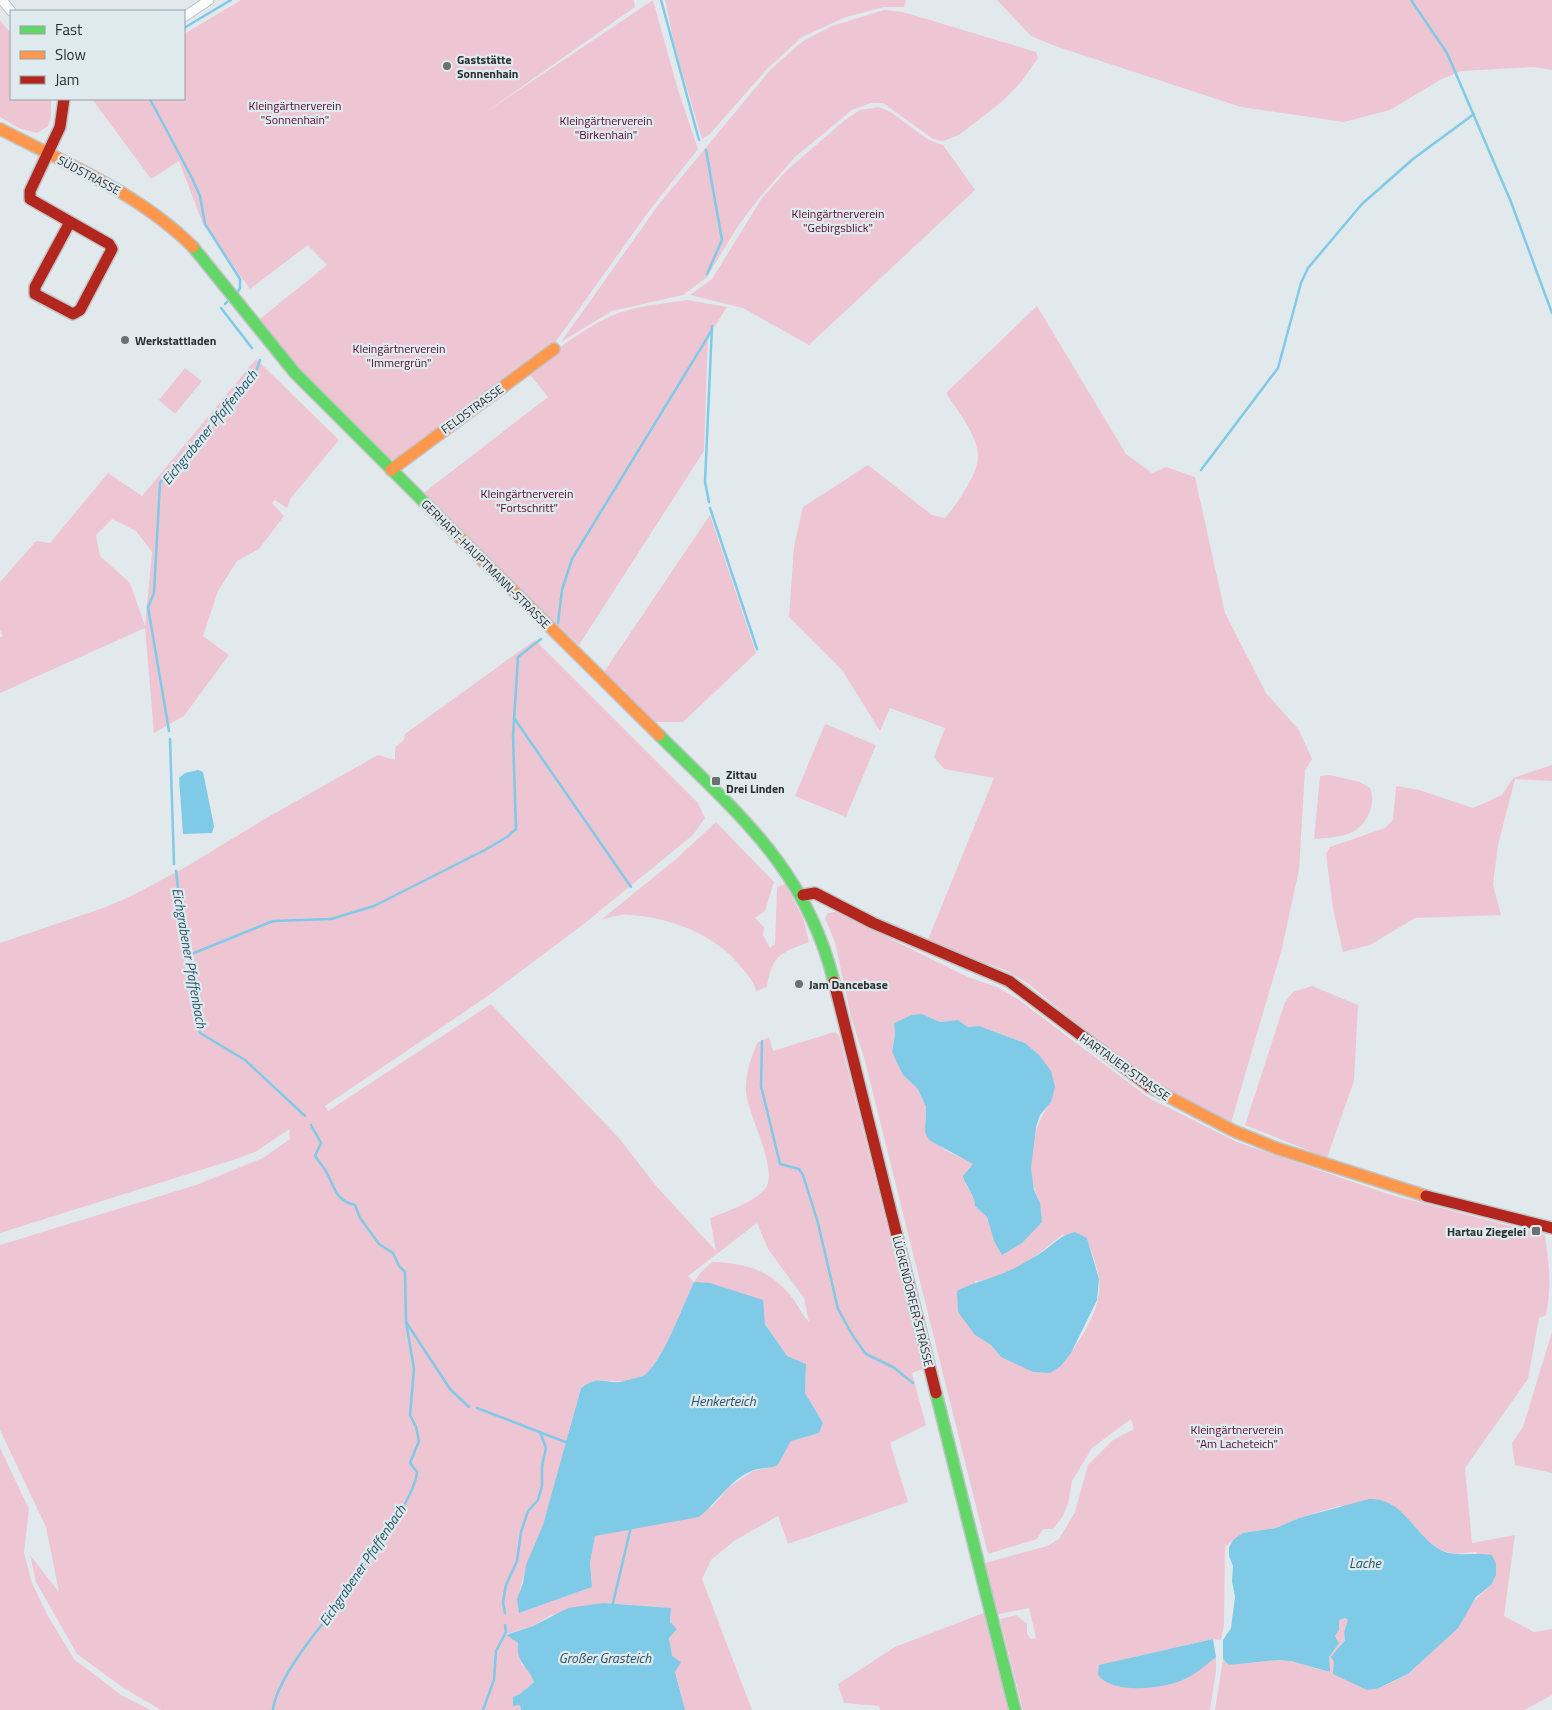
<svg xmlns="http://www.w3.org/2000/svg" width="1552" height="1710" viewBox="0 0 1552 1710" font-family="'Titillium Web',sans-serif">
  <style>
    .green { fill: #eec6d3; fill-rule: evenodd }
    .water { fill: #7fcae6 }
    .lines { fill: none; stroke-linecap: round; stroke-linejoin: round }
    .stream { stroke: #7fcae6; stroke-width: 2.5 }
    .street-casing { stroke: #bfc4c6; stroke-width: 11 }
    .fast-casing { stroke: #bfc4c6; stroke-width: 14 }
    .slow-casing { stroke: #bfc4c6; stroke-width: 14 }
    .jam-casing { stroke: #bfc4c6; stroke-width: 14 }
    .street { stroke: #fbfcfc; stroke-width: 9 }
    .fast { stroke: #63d668; stroke-width: 11 }
    .slow { stroke: #ff974d; stroke-width: 11 }
    .jam { stroke: #b3261e; stroke-width: 11 }
    .poi-dot { fill: #6b7072; stroke: #dfeaef; stroke-width: 2 }
    .labels { text-anchor: middle; dominant-baseline: central; stroke-width: 4.5; stroke-linejoin: round; paint-order: stroke }
    .poi-label { font-size: 12px; font-weight: bold; fill: #2b2f31; stroke: #dfeaef; text-anchor: start }
    .park-label { font-size: 12px; fill: #57082a; stroke: #dfeaef }
    .street-label { font-size: 12px; fill: #2b2f31; stroke: #dfeaef }
    .water-label { font-size: 14px; font-style: italic; fill: #2a5667; stroke: #dfeaef }
  </style>
  <rect width="100%" height="100%" fill="#e2e9ec"/>
  <!-- green -->
  <g class="green">
    <polygon points="241,0 634,0 635,7 486,112 653,0 678,90 698,149 649,211 552,347 391,465 297,371 256,322 327,265 308,245 250,289 203,224 179,161 151,179 92,99 184,99 184,34"/>
    <polygon points="665,0 906,0 904,7 884,7 846,17 802,37 768,68 709,135 702,139 676,52"/>
    <polygon points="997,0 1552,0 1552,70 1534,67 1461,71 1440,80 1390,110 1344,122 1241,107 1055,46 1031,36"/>
    <polygon points="884,10 903,12 1036,52 1038,58 1021,82 1004,100 959,135 943,141 933,139 883,103 871,103 852,110 795,157 760,197 738,226 707,277 683,295 612,311 561,342 659,204 771,69 803,41 832,26"/>
    <polygon points="0,20 11,34 11,99 51,99 51,117 48,126 37,133 21,129 0,117"/>
    <path d="M878,107C903,114 916,138 943,145L975,190L809,345L743,308L690,295L712,279L762,198L786,171L845,120L860,110Z"/>
    <path d="M687,300L727,307L708,337L704,451L579,645L421,495L548,397L527,371C554,352 581,330 611,316C635,306 661,304 687,300Z"/>
    <path d="M1037,306L1126,454L1152,473L1166,467L1195,477L1225,613L1266,693L1299,730L1312,759L1305,771L1299,870L1282,948L1231,1123L1162,1088L1094,1039L1029,984L1005,970L927,942L994,778L944,769L934,757L945,728L890,708L880,731L842,670L789,617L794,546L803,507L868,465L932,515L945,518C956,506 980,471 978,454C976,433 957,410 946,393Z"/>
    <path d="M256,359L339,440L291,498L287,508L275,500L272,503L284,516L259,549L237,561L218,591L203,636L229,655L184,716L154,733L145,628L0,693V638L3,636L0,630V582L36,541L50,543L108,473L142,496ZM112,519L136,531L152,552L145,626L130,583L100,556L96,535Z"/>
    <polygon points="185,368 202,381 175,414 159,400"/>
    <polygon points="710,515 756,653 683,722 654,722 624,692 626,690 617,686 604,672"/>
    <path d="M535,640L698,803L705,818L693,835L585,923L485,998L325,1106L328,1111L491,1004L618,1137L658,1188L716,1251L710,1218C727,1211 750,1204 764,1190C781,1173 747,1114 746,1091C745,1075 751,1058 757,1043L769,1037L773,1051L834,1032L839,1035L923,1369L912,1373L926,1425L890,1443L908,1502L788,1544L778,1516L734,1541L711,1560L702,1579L752,1710H685L669,1649L671,1608L603,1603L549,1616L533,1626L506,1634L518,1642L521,1664L531,1672L534,1682L520,1694L521,1710H161L125,1689L77,1654L36,1582L30,1555L59,1592L46,1527L0,1430V1245L196,1185L263,1158L290,1139L289,1129L257,1151L236,1159L0,1233V943L106,907L133,895L184,868L263,820L378,755L395,760V747L404,740L405,734ZM191,941L198,1004V1005L192,999L183,951ZM757,1223L768,1249L804,1298L809,1322C803,1316 799,1307 794,1300C773,1271 747,1263 712,1262L701,1272L694,1282L688,1276ZM694,1282L765,1323L787,1357L806,1364L805,1393L823,1423L819,1433L790,1441L777,1466L753,1471L728,1488L712,1507L628,1529L595,1536L590,1563L592,1587L519,1613C515,1584 535,1552 543,1525C557,1480 568,1433 581,1388C600,1374 609,1385 628,1380C633,1379 639,1378 643,1376C661,1366 684,1303 694,1282Z"/>
    <polygon points="825,724 876,745 846,817 795,796"/>
    <polygon points="1552,765 1552,781 1515,779 1498,845 1493,885 1501,915 1415,918 1370,945 1343,952 1333,909 1326,854 1330,847 1385,828 1393,820 1396,786 1419,790 1473,808 1502,795 1513,778"/>
    <path d="M1330,775L1360,782L1370,788C1373,798 1373,801 1370,811C1361,837 1338,837 1314,839L1320,776Z"/>
    <path d="M716,822L774,882L765,911L755,918L764,927L763,935L770,948L775,944L777,887L785,884L803,918L809,942C780,953 772,955 767,987L756,991C754,982 748,975 742,968C716,935 673,918 631,915C621,914 610,917 601,920L676,859Z"/>
    <path d="M836,912L968,977L997,987L1018,999L1149,1098L1237,1142L1391,1195L1545,1235C1549,1266 1552,1283 1546,1315L1539,1318L1528,1379L1465,1468L1472,1543L1515,1535L1504,1616L1534,1632L1552,1629V1695L1524,1710H1215L1223,1659L1229,1665L1277,1660L1291,1661L1329,1672V1657L1339,1643L1335,1636L1339,1630V1620L1345,1618L1348,1620L1344,1632L1345,1640L1340,1644L1379,1688C1388,1684 1398,1680 1406,1675C1416,1669 1424,1658 1431,1650C1451,1629 1468,1604 1491,1585L1476,1552L1455,1554L1440,1550L1427,1540L1410,1521L1339,1506L1299,1518L1276,1528L1243,1533L1225,1547L1224,1625L1221,1640L1212,1639L1127,1659L1135,1687L1144,1688L1187,1678L1216,1657V1671L1210,1710H1023L1000,1619L1016,1615L1027,1624V1634L1031,1639L1036,1638L1029,1608L995,1615L982,1564L1047,1546L1059,1539L1075,1512L1088,1465L1113,1440L1134,1429L1131,1419L1092,1448L1072,1481L1068,1504L1063,1516L1053,1529H1043L1037,1539L988,1554L865,1061L851,1017L835,942L825,918L828,913ZM922,1014L940,1022L958,1020L968,1027L979,1026L1025,1043L1051,1102C1030,1128 1024,1173 1040,1203L1003,1255L994,1241L987,1217L975,1206V1197L965,1184L974,1164L945,1150L938,1143L925,1121L926,1107L918,1089L903,1075L892,1051L895,1035L894,1023ZM1062,1235L1087,1238C1091,1252 1097,1265 1099,1279C1103,1309 1078,1344 1061,1366L1001,1357L991,1345L975,1335V1281C1006,1280 1039,1254 1062,1235Z"/>
    <polygon points="1312,986 1358,1005 1354,1081 1327,1158 1245,1125 1285,1002 1293,992"/>
    <polygon points="1552,1332 1552,1473 1515,1465 1512,1443 1523,1427"/>
    <polygon points="0,1448 29,1509 24,1553 32,1583 48,1616 74,1659 121,1695 151,1710 0,1710"/>
    <polygon points="986,1612 1009,1710 880,1710 879,1706 844,1703 838,1684 895,1647"/>
  </g>
  <!-- water -->
  <g class="water">
    <polygon points="198,770 203,772 214,826 212,833 183,834 179,778 185,773"/>
    <path d="M922,1014L940,1022L958,1020L968,1027L979,1026L1025,1043L1039,1055L1051,1071L1055,1087L1051,1102L1040,1115L1036,1127L1031,1168L1034,1190L1040,1203L1042,1222L1022,1243L1002,1255L994,1241L987,1217L975,1206C975,1194 966,1188 963,1176L973,1164L929,1140L925,1132L926,1107L918,1089L903,1075L892,1052L895,1035L894,1023L912,1015Z"/>
    <path d="M1075,1232L1087,1238L1099,1279L1097,1300L1071,1353L1061,1366L1050,1373L1033,1372L1001,1357L991,1345L975,1335L958,1312L957,1291C976,1281 995,1278 1015,1268C1024,1263 1033,1258 1042,1252C1054,1244 1060,1235 1075,1232Z"/>
    <path d="M694,1282L710,1283L763,1300L765,1324L787,1356L806,1364L805,1393L823,1423L819,1433L791,1441L777,1466C770,1468 761,1468 754,1470C731,1478 717,1503 699,1517L595,1536L590,1563L592,1587L519,1613L517,1599L523,1583L526,1565L543,1525L581,1388C601,1373 606,1386 624,1381C630,1379 638,1378 643,1376C661,1366 684,1303 694,1282Z"/>
    <path d="M1369,1499C1403,1498 1413,1533 1439,1549C1453,1558 1475,1552 1492,1555L1496,1564V1575L1491,1585L1476,1597L1458,1628L1408,1674L1379,1688L1367,1690L1333,1674L1334,1662L1331,1657L1345,1640L1344,1632L1348,1620L1345,1618L1339,1620V1630L1335,1636L1339,1643L1329,1657L1330,1672L1291,1661L1278,1660L1229,1665L1223,1659V1640L1231,1628L1235,1597L1232,1581L1233,1566L1229,1556V1547L1234,1539L1243,1533L1276,1528L1299,1518Z"/>
    <path d="M603,1603L671,1608L670,1622L677,1629L669,1638L672,1656L681,1662L675,1672L685,1710H521L520,1705L513,1706V1697L520,1694L534,1682C528,1665 516,1664 518,1643L506,1635L533,1626L568,1608Z"/>
    <path d="M1213,1639L1216,1657C1207,1664 1197,1673 1187,1678C1167,1689 1112,1695 1098,1675L1099,1665Z"/>
  </g>
  <g class="lines">
    <!-- stream -->
    <g class="stream">
      <polyline points="661,0 699,140"/>
      <polyline points="1411,0 1447,53 1511,202 1552,313"/>
      <polyline points="184,28 231,0"/>
      <polyline points="150,99 192,178 200,196 205,224 240,279 240,288 237,293"/>
      <polyline points="706,150 722,240 707,274"/>
      <polyline points="225,304 227,302"/>
      <polyline points="221,308 252,348"/>
      <polyline points="1201,470 1278,368 1301,283 1308,268 1362,204 1413,159 1474,114"/>
      <polyline points="709,502 705,482 712,326"/>
      <polyline points="710,508 757,649"/>
      <polyline points="558,623 562,590 572,559 712,330"/>
      <polyline points="514,718 631,887"/>
      <polyline points="169,731 148,607 154,593 160,483 257,369 260,360"/>
      <polyline points="170,739 174,864"/>
      <polyline points="176,871 185,945 189,955 200,1033 245,1060 305,1116"/>
      <polyline points="189,955 273,921 331,919 374,906 485,850 507,837 516,829 513,736 518,657 541,639"/>
      <polyline points="762,1041 761,1086 780,1164 799,1169 803,1175 818,1223 838,1309 853,1336 866,1354 893,1367 913,1383"/>
      <polyline points="406,1322 450,1389 469,1407"/>
      <polyline points="477,1408 568,1443"/>
      <polyline points="612,1607 631,1527"/>
      <polyline points="505,1613 503,1602 506,1585 517,1561 521,1532 528,1511 538,1500 542,1486 542,1466 546,1448 540,1432"/>
      <path d="M273,1710C276,1680 317,1630 337,1606L339,1595C360,1573 414,1502 417,1472L410,1463L419,1441L416,1427L410,1415L414,1369L406,1322L405,1272L399,1266L393,1253L379,1244L360,1218L355,1205C336,1201 335,1188 327,1173C324,1167 319,1162 315,1156L321,1143L311,1125"/>
      <polyline points="483,1710 494,1680 496,1651 506,1632 505,1625"/>
    </g>
    <defs>
      <g id="street">
        <polyline points="2,0 11,11"/>
        <polyline points="184,17 209,0"/>
      </g>
      <g id="fast">
        <polyline points="193,247 295,373 440,518"/>
        <path d="M659,735C738,814 806,868 834,982"/>
        <polyline points="936,1393 1015,1710"/>
      </g>
      <g id="slow">
        <path d="M0,129C66,163 140,194 193,247"/>
        <polyline points="391,470 554,349"/>
        <polyline points="440,518 659,735"/>
        <polyline points="1150,1087 1234,1131 1276,1148 1426,1196"/>
      </g>
      <g id="jam">
        <polyline points="64,99 60,127 30,191 30,199 109,244 112,249 80,310 73,314 35,294 35,287 70,222"/>
        <polyline points="803,895 815,893 873,923 1009,981 1150,1087"/>
        <polyline points="834,982 936,1393"/>
        <polyline points="1426,1196 1552,1228"/>
      </g>
    </defs>
    <!-- street casing -->
    <use href="#street" class="street-casing"/>
    <!-- fast casing -->
    <use href="#fast" class="fast-casing"/>
    <!-- slow casing -->
    <use href="#slow" class="slow-casing"/>
    <!-- jam casing -->
    <use href="#jam" class="jam-casing"/>
    <!-- street -->
    <use href="#street" class="street"/>
    <!-- fast -->
    <use href="#fast" class="fast"/>
    <!-- slow -->
    <use href="#slow" class="slow"/>
    <!-- jam -->
    <use href="#jam" class="jam"/>
  </g>
  <!-- markers -->
  <g class="poi-dot">
    <circle cx="447" cy="66" r="5"/>
    <circle cx="125" cy="340" r="5"/>
    <rect x="711" y="776" width="10" height="10" rx="2.5"/>
    <circle cx="799" cy="984" r="5"/>
    <rect x="1531" y="1226" width="10" height="10" rx="2.5"/>
  </g>
  <g class="labels">
    <!-- poi labels -->
    <g class="poi-label">
      <text x="457" y="59">Gaststätte<tspan x="457" dy="14">Sonnenhain</tspan></text>
      <text x="135" y="340">Werkstattladen</text>
      <text x="726" y="774">Zittau<tspan x="726" dy="14">Drei Linden</tspan></text>
      <text x="809" y="984">Jam Dancebase</text>
      <text x="1526" y="1231" text-anchor="end">Hartau Ziegelei</text>
    </g>
    <!-- park labels -->
    <g class="park-label">
      <text x="295" y="105">Kleingärtnerverein<tspan x="295" dy="14">"Sonnenhain"</tspan></text>
      <text x="606" y="120">Kleingärtnerverein<tspan x="606" dy="14">"Birkenhain"</tspan></text>
      <text x="838" y="213">Kleingärtnerverein<tspan x="838" dy="14">"Gebirgsblick"</tspan></text>
      <text x="399" y="348">Kleingärtnerverein<tspan x="399" dy="14">"Immergrün"</tspan></text>
      <text x="527" y="493">Kleingärtnerverein<tspan x="527" dy="14">"Fortschritt"</tspan></text>
      <text x="1237" y="1429">Kleingärtnerverein<tspan x="1237" dy="14">"Am Lacheteich"</tspan></text>
    </g>
    <!-- street labels -->
    <g class="street-label">
      <text transform="translate(89 175) rotate(28)">SÜDSTRASSE</text>
      <text transform="translate(472 409) rotate(-36)">FELDSTRASSE</text>
      <text transform="translate(486 564) rotate(45)">GERHART-HAUPTMANN-STRASSE</text>
      <text transform="translate(1125 1067) rotate(35)">HARTAUER STRASSE</text>
      <text transform="translate(913 1301) rotate(76)">LÜCKENDORFER STRASSE</text>
    </g>
    <!-- water labels -->
    <g class="water-label">
      <text transform="translate(209 427) rotate(-51)">Eichgrabener Pfaffenbach</text>
      <text transform="translate(190 958) rotate(80)">Eichgrabener Pfaffenbach</text>
      <text x="723" y="1400">Henkerteich</text>
      <text x="1365" y="1562">Lache</text>
      <text transform="translate(362 1565) rotate(-56)">Eichgrabener Pfaffenbach</text>
      <text x="605" y="1657">Großer Grasteich</text>
    </g>
  </g>
  <!-- legend -->
  <rect x="10" y="10" width="175" height="90" fill="#dfeaef" stroke="#979fa3"/>
  <rect x="20" y="26" width="25" height="8" fill="#63d668" stroke="#979fa3"/>
  <text x="55" y="35" font-size="15" fill="#2b2f31">Fast</text>
  <rect x="20" y="51" width="25" height="8" fill="#ff974d" stroke="#979fa3"/>
  <text x="55" y="60" font-size="15" fill="#2b2f31">Slow</text>
  <rect x="20" y="76" width="25" height="8" fill="#b3261e" stroke="#979fa3"/>
  <text x="55" y="85" font-size="15" fill="#2b2f31">Jam</text>
</svg>
